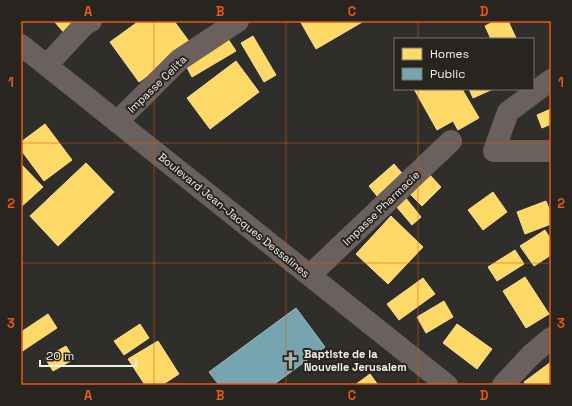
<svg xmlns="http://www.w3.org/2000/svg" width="572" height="406" viewBox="0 0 572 406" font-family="'Space Grotesk',sans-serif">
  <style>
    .homes { fill: #ffd966; stroke: #fbdf8e }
    .public { fill: #76a5af; stroke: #9bbbc1 }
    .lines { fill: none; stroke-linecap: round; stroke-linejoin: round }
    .minor { stroke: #6a605d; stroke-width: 22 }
    .grid { fill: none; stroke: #e8590c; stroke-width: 1; stroke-opacity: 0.55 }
    .labels { text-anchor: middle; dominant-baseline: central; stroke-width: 4; stroke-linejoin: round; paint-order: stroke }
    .street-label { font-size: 11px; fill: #f1eeeb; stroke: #28241f }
    .poi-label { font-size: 11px; font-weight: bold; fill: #f1eeeb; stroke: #28241f; text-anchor: start }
    .neatline { fill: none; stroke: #e8590c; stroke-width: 1.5 }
    .grid-label { font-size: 13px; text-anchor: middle; font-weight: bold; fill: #e8590c }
  </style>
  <rect width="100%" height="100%" fill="#302e2b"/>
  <!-- homes -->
  <g class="homes">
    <polygon points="54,21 82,21 66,35"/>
    <polygon points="139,21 174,21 191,44 139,82 110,42"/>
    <polygon points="300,21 364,21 316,49"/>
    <polygon points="495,21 508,21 516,38 491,39 485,26"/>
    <polygon points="226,36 236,51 192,77 184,62"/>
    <polygon points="253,36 276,75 264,82 241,43"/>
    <polygon points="236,61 259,92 210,129 187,98"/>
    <polygon points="414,89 462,89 479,118 458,130 453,121 437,130"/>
    <polygon points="469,89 493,89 473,98"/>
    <polygon points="551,109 551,124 542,128 537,115"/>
    <polygon points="45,124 72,160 44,181 21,150 21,142"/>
    <polygon points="86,163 114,192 58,246 30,216"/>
    <polygon points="21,164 43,187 21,207"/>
    <polygon points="394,164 407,179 381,201 369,186"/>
    <polygon points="428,173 441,187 422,206 408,192"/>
    <polygon points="493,192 507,212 483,230 468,210"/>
    <polygon points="405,197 421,217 412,225 395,205"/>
    <polygon points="546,201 551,214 551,224 525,234 517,212"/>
    <polygon points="391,216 423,247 388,284 356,254"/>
    <polygon points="545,230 551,240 551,255 534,266 520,246"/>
    <polygon points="515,250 524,264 497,281 488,267"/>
    <polygon points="525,277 549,314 526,328 503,291"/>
    <polygon points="423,278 435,294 399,320 387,304"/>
    <polygon points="444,301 453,317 426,333 417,317"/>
    <polygon points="48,314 57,328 21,352 21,332"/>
    <polygon points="140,324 149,338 124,355 114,341"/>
    <polygon points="457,324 492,349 477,369 443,343"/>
    <polygon points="158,341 179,374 162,385 145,385 128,359"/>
    <polygon points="66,346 74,359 53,371 45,358"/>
    <polygon points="551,362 551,385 526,385 524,382"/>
    <polygon points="370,374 378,385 355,385"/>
  </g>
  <!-- public -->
  <polygon class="public" points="296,308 325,347 273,385 219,385 209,372"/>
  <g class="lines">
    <!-- minor -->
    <g class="minor">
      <polyline points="21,45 447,385"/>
      <polyline points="47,65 84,25 91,21"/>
      <polyline points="551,80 508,112 494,151 551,151"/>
      <polyline points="117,122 179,60 238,21"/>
      <polyline points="310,275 451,141"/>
      <polyline points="503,385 531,355 551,338"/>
    </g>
  </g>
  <!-- grid -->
  <path class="grid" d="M154,21V385M286,21V385M418,21V39M418,89V385M21,143H551M21,263H551"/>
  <!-- icons -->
  <defs>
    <symbol id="church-bare" viewBox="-9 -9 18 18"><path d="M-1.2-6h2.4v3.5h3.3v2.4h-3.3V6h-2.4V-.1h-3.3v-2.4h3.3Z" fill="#adaba8" stroke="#28241f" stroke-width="2.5" paint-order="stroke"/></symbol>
  </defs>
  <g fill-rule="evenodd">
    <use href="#church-bare" x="278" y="348" width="25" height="25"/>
  </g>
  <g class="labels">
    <!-- street labels -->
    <g class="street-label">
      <text transform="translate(157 84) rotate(-44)">Impasse Celita</text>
      <text transform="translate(381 208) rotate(-44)">Impasse Pharmacie</text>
      <text transform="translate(234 215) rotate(39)">Boulevard Jean-Jacques Dessalines</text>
    </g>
    <!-- poi labels -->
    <g class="poi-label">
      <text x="304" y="354">Baptiste de la<tspan x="304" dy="13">Nouvelle Jerusalem</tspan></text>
    </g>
  </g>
  <!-- border -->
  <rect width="572" height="406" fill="none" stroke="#28241f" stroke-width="44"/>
  <!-- legend -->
  <rect x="394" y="38" width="140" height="52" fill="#28241f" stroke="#787571"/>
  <rect x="402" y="48" width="20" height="12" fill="#ffd966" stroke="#787571"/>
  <text x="430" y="58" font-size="12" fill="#f1eeeb">Homes</text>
  <rect x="402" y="68" width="20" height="12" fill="#76a5af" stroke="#787571"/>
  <text x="430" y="78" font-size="12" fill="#f1eeeb">Public</text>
  <!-- scale -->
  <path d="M40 360v6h96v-6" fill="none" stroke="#f1eeeb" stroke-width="2"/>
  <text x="46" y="360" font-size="12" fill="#f1eeeb" stroke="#28241f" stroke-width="3" paint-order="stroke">20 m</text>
  <rect x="22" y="22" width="528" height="362" class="neatline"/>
  <g class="grid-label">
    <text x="88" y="16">A</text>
    <text x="220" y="16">B</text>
    <text x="352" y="16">C</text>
    <text x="484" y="16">D</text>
    <text x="11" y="87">1</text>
    <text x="561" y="87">1</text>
    <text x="11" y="208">2</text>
    <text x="561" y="208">2</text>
    <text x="11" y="328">3</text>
    <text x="561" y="328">3</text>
    <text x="88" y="400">A</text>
    <text x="220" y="400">B</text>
    <text x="352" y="400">C</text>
    <text x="484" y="400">D</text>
  </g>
</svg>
